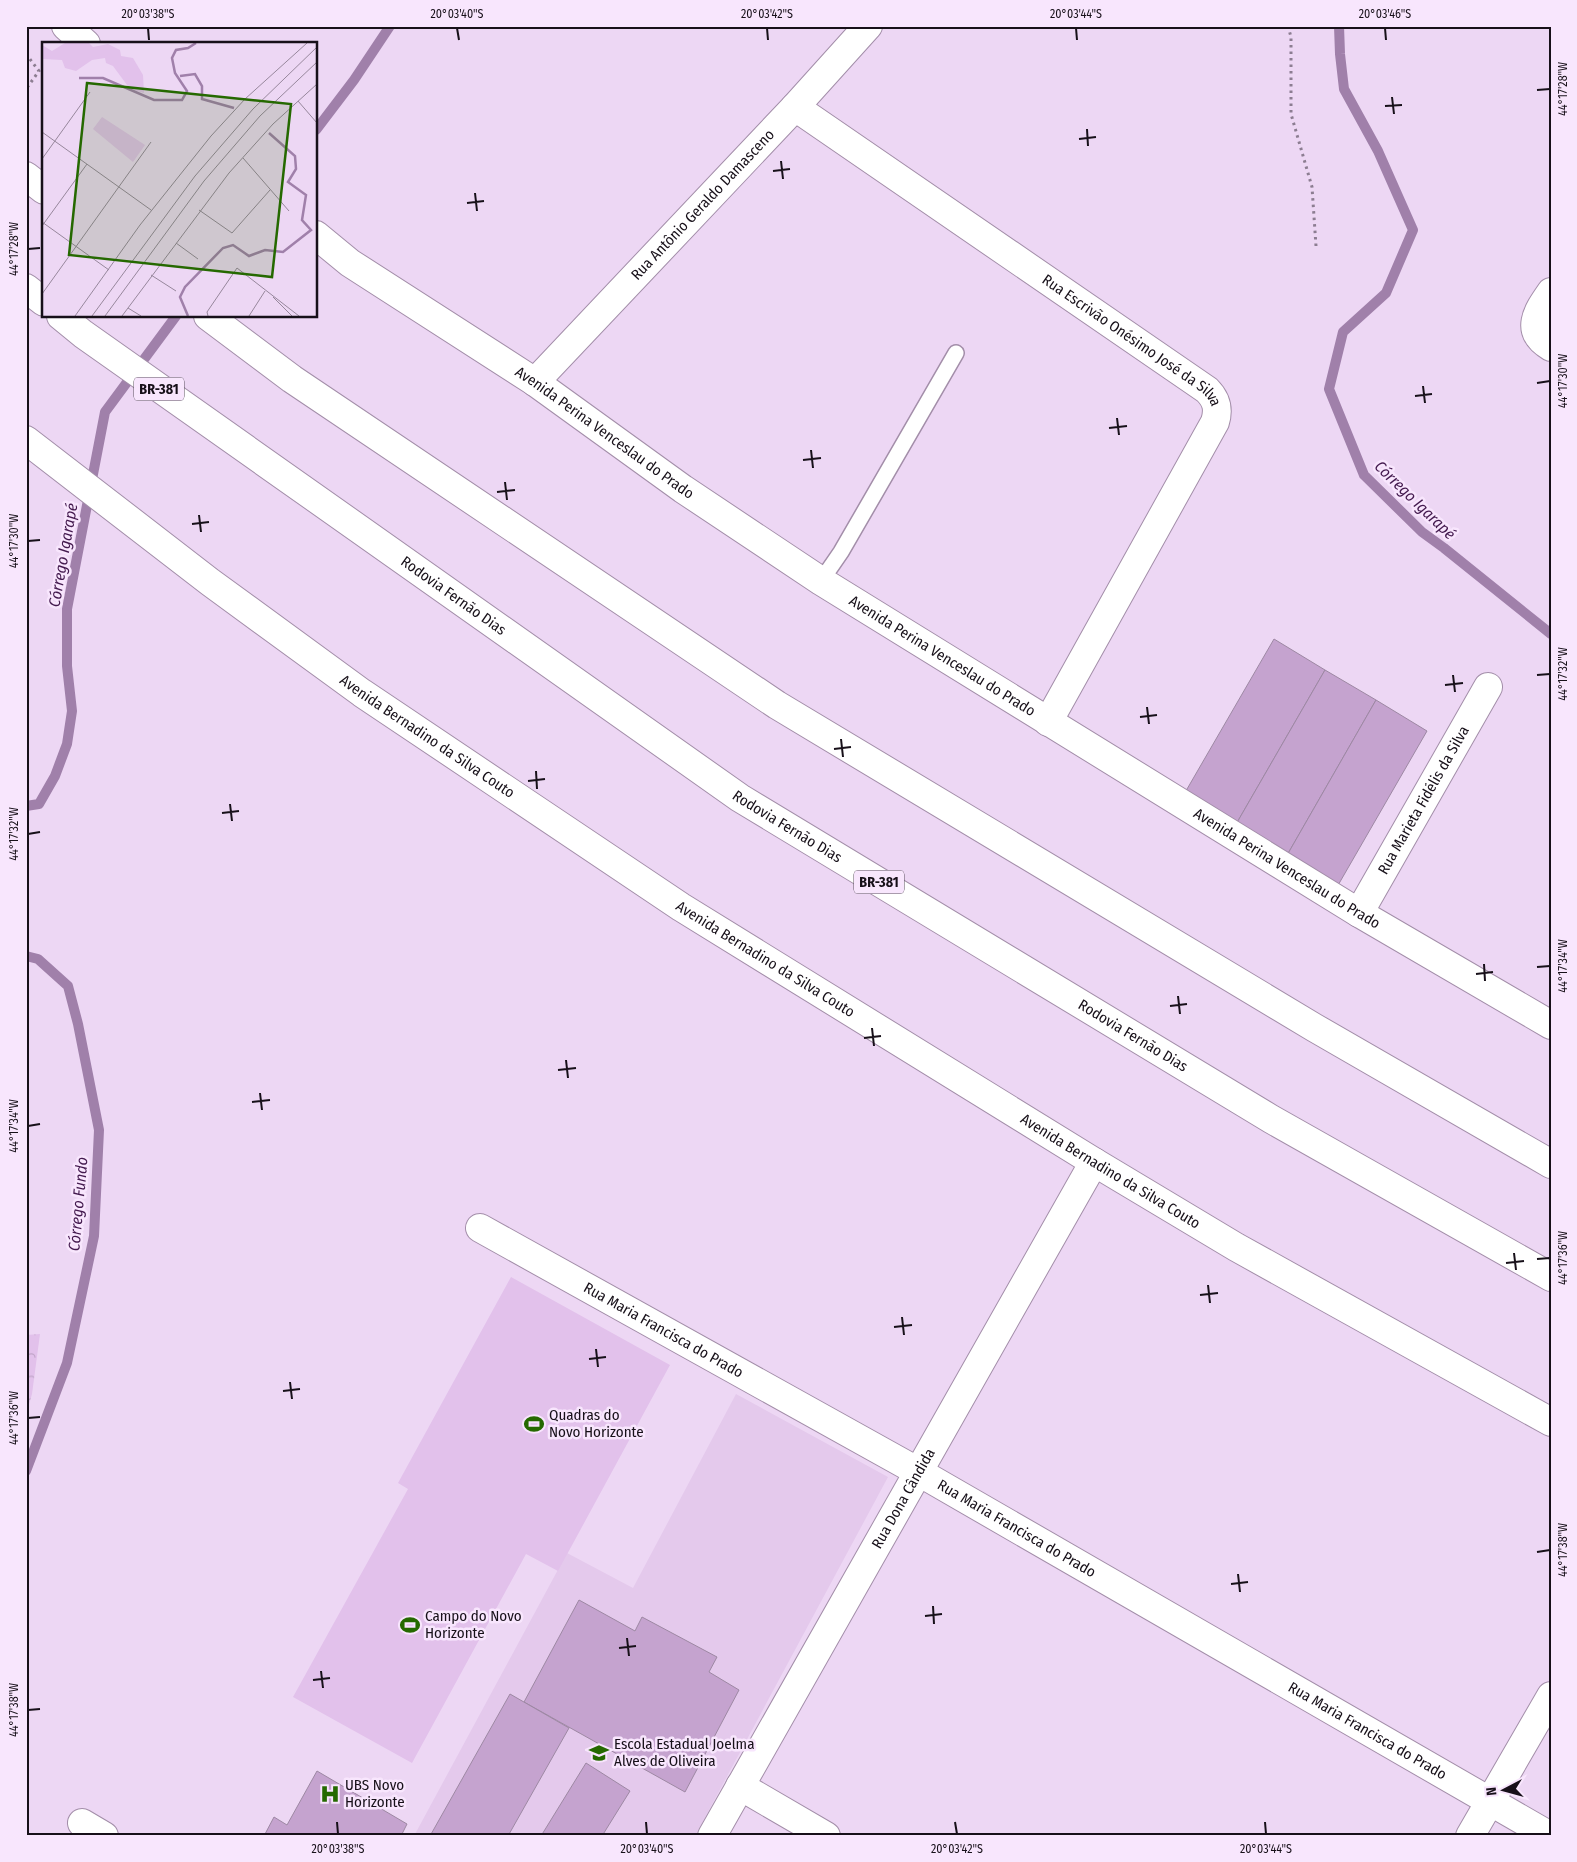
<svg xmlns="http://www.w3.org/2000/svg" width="1577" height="1862" viewBox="0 0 1577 1862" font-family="'Fira Sans Condensed',sans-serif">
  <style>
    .built { fill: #e4c9ec }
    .grass { fill: #e2c1eb }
    .forest { fill: url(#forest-crowns) }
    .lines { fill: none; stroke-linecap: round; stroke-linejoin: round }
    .stream { stroke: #a080aa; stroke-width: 10 }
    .building { fill: #c5a3cf; stroke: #9d88a3 }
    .service-casing { stroke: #a38ea9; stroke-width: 18 }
    .minor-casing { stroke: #a38ea9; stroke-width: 30 }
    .tertiary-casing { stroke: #a38ea9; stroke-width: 30 }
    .primary-casing { stroke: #a38ea9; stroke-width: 30 }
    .motorway-casing { stroke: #a38ea9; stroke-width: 30 }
    .path { stroke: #8c7d91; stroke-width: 3; stroke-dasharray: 2.5 4; stroke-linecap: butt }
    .service { stroke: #fff; stroke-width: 15 }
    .minor { stroke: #fff; stroke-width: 28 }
    .tertiary { stroke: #fff; stroke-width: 28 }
    .primary { stroke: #fff; stroke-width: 28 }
    .motorway { stroke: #fff; stroke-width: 28 }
    .ticks { fill: none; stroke: #171019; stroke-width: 2 }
    .labels { text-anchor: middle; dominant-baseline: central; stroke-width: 5; stroke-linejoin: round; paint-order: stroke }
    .shield { fill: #f8e6fd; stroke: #5a505d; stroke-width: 1 }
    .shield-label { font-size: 14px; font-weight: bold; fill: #171019 }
    .street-label { font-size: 15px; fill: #171019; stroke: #f8e6fd }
    .poi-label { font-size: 15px; fill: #171019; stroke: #f8e6fd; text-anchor: start }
    .water-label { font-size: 16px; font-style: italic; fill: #43194e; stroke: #f8e6fd }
    .inset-river { fill: none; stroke: #a080aa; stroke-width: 2.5 }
    .inset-road { fill: none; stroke: #97879c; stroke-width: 1 }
    .view { fill: #256900; fill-opacity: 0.15; stroke: #256900; stroke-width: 2.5 }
    .inset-edge { fill: none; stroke: #171019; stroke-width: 2.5 }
    .neatline { fill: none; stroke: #171019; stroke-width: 2 }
    .ticks-label { font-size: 12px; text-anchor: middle; fill: #171019 }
  </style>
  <defs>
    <pattern id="forest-crowns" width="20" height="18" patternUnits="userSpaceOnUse" patternTransform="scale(1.25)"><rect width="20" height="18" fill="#e2c1eb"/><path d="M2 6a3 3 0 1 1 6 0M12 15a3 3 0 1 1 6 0" fill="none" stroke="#c1a5c9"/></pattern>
  </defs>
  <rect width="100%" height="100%" fill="#edd7f4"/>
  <!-- built -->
  <polygon class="built" points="736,1394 888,1477 695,1836 414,1836 567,1553 633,1588"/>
  <!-- grass -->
  <polygon class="grass" points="511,1277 670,1365 558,1571 526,1554 412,1763 293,1697 408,1489 398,1483"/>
  <!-- forest -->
  <polygon class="forest" points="40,1334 32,1394 26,1415 26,1335"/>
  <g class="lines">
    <!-- stream -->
    <g class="stream">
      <polyline points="1339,26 1340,54 1344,89 1378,151 1413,230 1386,293 1343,332 1329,389 1364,475 1422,532 1444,548 1551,634"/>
      <polyline points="316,130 354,80 390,26"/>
      <polyline points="26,806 39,804 55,776 67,744 72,711 67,666 67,609 105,412 176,316"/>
      <polyline points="26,956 38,959 68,986 78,1024 99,1130 94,1236 67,1363 26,1471"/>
    </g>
  </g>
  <!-- building -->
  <g class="building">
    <polygon points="1274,639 1325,670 1235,826 1183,796"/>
    <polygon points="1325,670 1376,700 1286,857 1235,826"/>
    <polygon points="1376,700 1427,731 1337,887 1286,857"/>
    <polygon points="579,1600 635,1631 642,1617 717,1657 709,1672 739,1690 685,1792 524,1702"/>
    <polygon points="510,1694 569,1728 508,1836 430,1836"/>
    <polygon points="586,1763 630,1791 602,1836 541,1836"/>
    <polygon points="317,1771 407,1824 401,1836 264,1836 274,1817 287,1825"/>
  </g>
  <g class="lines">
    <defs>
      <polyline id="service" points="821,581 841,552 956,353"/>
      <g id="minor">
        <path id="s1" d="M795,107L1207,390C1217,400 1219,409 1215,422L1048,722"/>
        <path d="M1551,292C1537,312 1524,331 1551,347"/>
        <path id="s2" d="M535,382L795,107L868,26"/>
        <path id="s3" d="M1359,913L1488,687"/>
        <path id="s4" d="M480,1228L917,1471L1550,1836"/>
        <polyline points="740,1786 826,1836"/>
        <polyline points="82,1823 104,1836"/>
        <path id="s5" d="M712,1836L1094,1162"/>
      </g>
      <polyline id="tertiary" points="1470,1836 1551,1696"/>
      <g id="primary">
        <polyline points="66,26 86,44"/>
        <path id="s6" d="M316,235L350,263L535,382L683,489L821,581L1359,913L1551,1025"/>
        <path id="s7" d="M26,440L210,582L362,693L681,907L1094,1162L1236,1247L1551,1422"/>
      </g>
      <g id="motorway">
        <polyline points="26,176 44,190"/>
        <polyline points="26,288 44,302"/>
        <path id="s8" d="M61,316L83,334L740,798L1271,1119L1551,1277"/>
        <polyline points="208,316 292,379 777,705 1315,1028 1551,1164"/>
      </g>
    </defs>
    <!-- service casing -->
    <use href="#service" class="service-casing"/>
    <!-- minor casing -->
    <use href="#minor" class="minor-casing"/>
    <!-- tertiary casing -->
    <use href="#tertiary" class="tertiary-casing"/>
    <!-- primary casing -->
    <use href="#primary" class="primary-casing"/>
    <!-- motorway casing -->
    <use href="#motorway" class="motorway-casing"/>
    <!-- path -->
    <g class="path">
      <polyline points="1288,26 1291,37 1291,114 1312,187 1316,246"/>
      <polyline points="26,54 39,71 26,89"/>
    </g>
    <!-- service -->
    <use href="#service" class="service"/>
    <!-- minor -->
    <use href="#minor" class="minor"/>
    <!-- tertiary -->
    <use href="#tertiary" class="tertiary"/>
    <!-- primary -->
    <use href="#primary" class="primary"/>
    <!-- motorway -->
    <use href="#motorway" class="motorway"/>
  </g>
  <!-- ticks -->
  <path class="ticks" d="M148,28L149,40M457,28L459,40M767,28L768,40M1076,28L1077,40M1385,28L1386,40M1537,90L1550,89M1392,97L1394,114M1385,106L1402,105M1087,129L1088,146M1079,139L1096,137M781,161L783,179M773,171L790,169M475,193L477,211M467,203L484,201M28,249L40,248M1537,383L1550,381M1423,386L1425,403M1415,396L1432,394M1117,418L1119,435M1109,428L1127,426M811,450L813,468M803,460L821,458M505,482L507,500M497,492L515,490M199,515L201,532M192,524L209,522M28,541L40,540M1453,675L1455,692M1537,675L1550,674M1445,685L1463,683M1147,707L1149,724M1140,717L1157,715M841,739L843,757M834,749L851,747M536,771L537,789M528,781L545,779M230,804L232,821M222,813L239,811M28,834L40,832M1484,964L1485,981M1537,967L1550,966M1476,974L1493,972M1178,996L1180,1014M1170,1006L1187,1004M872,1028L874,1046M864,1038L881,1036M566,1060L568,1078M558,1070L576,1068M260,1093L262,1110M252,1102L270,1100M28,1126L40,1124M1514,1253L1516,1270M1537,1259L1550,1258M1506,1263L1524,1261M1208,1285L1210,1303M1200,1295L1218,1293M902,1317L904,1335M894,1327L912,1325M596,1349L598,1367M589,1359L606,1357M290,1382L292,1399M283,1391L300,1389M28,1418L40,1417M1537,1552L1550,1550M1238,1574L1240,1592M1231,1584L1248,1582M933,1606L934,1624M925,1616L942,1614M627,1638L629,1656M619,1648L636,1646M321,1671L323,1688M313,1680L330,1678M28,1710L40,1709M337,1822L338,1834M646,1822L647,1834M955,1822L957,1834M1265,1822L1266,1834"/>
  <!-- icons -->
  <defs>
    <symbol id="stadium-bare" viewBox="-9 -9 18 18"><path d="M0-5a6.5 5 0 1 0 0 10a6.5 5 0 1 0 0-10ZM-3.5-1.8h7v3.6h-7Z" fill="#256900" stroke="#f8e6fd" stroke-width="2.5" paint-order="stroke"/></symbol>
    <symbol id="school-bare" viewBox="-9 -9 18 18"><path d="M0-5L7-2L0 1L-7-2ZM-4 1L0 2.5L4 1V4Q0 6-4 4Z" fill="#256900" stroke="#f8e6fd" stroke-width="2.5" paint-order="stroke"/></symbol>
    <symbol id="hospital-bare" viewBox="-9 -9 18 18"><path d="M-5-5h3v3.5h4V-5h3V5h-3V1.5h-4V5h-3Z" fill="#256900" stroke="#f8e6fd" stroke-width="2.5" paint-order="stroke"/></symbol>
  </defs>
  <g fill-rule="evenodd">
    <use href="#stadium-bare" x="520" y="1410" width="28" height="28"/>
    <use href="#stadium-bare" x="396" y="1611" width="28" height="28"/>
    <use href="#school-bare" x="585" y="1739" width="28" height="28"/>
    <use href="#hospital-bare" x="316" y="1780" width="28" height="28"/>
  </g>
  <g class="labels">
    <!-- shield labels -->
    <g class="shield">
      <rect x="134" y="377.5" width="50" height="23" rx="4"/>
      <rect x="854" y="870.5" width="50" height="23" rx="4"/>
    </g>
    <g class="shield-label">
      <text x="159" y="389">BR-381</text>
      <text x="879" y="882">BR-381</text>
    </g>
    <!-- street labels -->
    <g class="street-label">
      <text stroke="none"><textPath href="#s2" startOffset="244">Rua Antônio Geraldo Damasceno</textPath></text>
      <text stroke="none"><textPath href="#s1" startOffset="410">Rua Escrivão Onésimo José da Silva</textPath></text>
      <text stroke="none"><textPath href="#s6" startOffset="350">Avenida Perina Venceslau do Prado</textPath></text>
      <text stroke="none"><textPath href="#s8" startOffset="482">Rodovia Fernão Dias</textPath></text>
      <text stroke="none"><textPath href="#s6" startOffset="755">Avenida Perina Venceslau do Prado</textPath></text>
      <text stroke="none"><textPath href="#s7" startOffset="499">Avenida Bernadino da Silva Couto</textPath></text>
      <text stroke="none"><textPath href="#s3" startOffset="130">Rua Marieta Fidélis da Silva</textPath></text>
      <text stroke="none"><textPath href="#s8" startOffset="888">Rodovia Fernão Dias</textPath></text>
      <text stroke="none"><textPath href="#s6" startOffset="1160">Avenida Perina Venceslau do Prado</textPath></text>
      <text stroke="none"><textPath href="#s7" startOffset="904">Avenida Bernadino da Silva Couto</textPath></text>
      <text stroke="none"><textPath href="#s8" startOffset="1292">Rodovia Fernão Dias</textPath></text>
      <text stroke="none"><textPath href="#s7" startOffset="1309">Avenida Bernadino da Silva Couto</textPath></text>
      <text stroke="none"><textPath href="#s4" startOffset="210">Rua Maria Francisca do Prado</textPath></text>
      <text stroke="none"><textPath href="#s5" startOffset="388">Rua Dona Cândida</textPath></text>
      <text stroke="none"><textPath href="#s4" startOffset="615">Rua Maria Francisca do Prado</textPath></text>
      <text stroke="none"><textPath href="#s4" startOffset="1020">Rua Maria Francisca do Prado</textPath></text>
    </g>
    <!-- poi labels -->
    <g class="poi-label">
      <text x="549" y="1415">Quadras do<tspan x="549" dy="17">Novo Horizonte</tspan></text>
      <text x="425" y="1616">Campo do Novo<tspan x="425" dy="17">Horizonte</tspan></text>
      <text x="614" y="1744">Escola Estadual Joelma<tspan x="614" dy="17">Alves de Oliveira</tspan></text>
      <text x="345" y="1785">UBS Novo<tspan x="345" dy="17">Horizonte</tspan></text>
    </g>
    <!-- water labels -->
    <g class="water-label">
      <text transform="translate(1415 500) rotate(44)">Córrego Igarapé</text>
      <text transform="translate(63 555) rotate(-80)">Córrego Igarapé</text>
      <text transform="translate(78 1204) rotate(-85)">Córrego Fundo</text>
    </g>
  </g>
  <!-- overview -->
  <g transform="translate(42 42)">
    <rect width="275" height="275" fill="#edd7f4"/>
    <path d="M60,75L103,103L91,120L51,87Z" fill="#e2c1eb"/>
    <path d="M23,1H47L51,5L66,2L78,8L79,14L91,16L101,33L102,51L88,47L71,24L64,21L63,16L50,18L34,29L23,26L20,18L0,17V3L10,9Z" fill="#e2c1eb"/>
    <path class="inset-river" d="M138,34L153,32L160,44V57L192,66M37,36H61L112,58H140L145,49L133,31L130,16L134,8L146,6L154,1M146,274L138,255L143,245L181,206L191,203L207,214L223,208L241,210L269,188L260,178L264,153L246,140L254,127L253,114L227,91"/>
    <path class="inset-road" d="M256,59L275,81M0,90L109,168M201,116L247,169M0,117L48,50M157,168L190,191L228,148M0,180L67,228M0,184L45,122M134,201L156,217M109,233L134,249M0,252L109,100M231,255L250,274M86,266L99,274M33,274L98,183L169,94L203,57L265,1M50,274L153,134L211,67L275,5M63,274L162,139L218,74L275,20M80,274L187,131L231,82L275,42M166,274L165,270L195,226L257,274M207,274L223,249"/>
    <path class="view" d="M45,41L249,62L230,235L27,213Z"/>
    <rect width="275" height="275" class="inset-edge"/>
  </g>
  <!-- border -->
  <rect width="1577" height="1862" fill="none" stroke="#f8e6fd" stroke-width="55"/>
  <!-- north arrow -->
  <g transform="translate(1504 1790) rotate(264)" stroke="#f8e6fd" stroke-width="4" paint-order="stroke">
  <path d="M0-4L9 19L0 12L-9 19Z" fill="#171019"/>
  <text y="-8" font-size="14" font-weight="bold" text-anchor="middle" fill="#171019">N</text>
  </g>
  <rect x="28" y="28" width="1522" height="1806" class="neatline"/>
  <g class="ticks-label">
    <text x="148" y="18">20°03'38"S</text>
    <text x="457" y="18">20°03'40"S</text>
    <text x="767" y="18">20°03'42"S</text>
    <text x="1076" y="18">20°03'44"S</text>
    <text x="1385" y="18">20°03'46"S</text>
    <text transform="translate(1563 89) rotate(-90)" y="4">44°17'28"W</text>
    <text transform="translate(14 249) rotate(-90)" y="4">44°17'28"W</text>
    <text transform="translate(1563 381) rotate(-90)" y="4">44°17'30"W</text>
    <text transform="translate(14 541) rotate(-90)" y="4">44°17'30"W</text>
    <text transform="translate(1563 674) rotate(-90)" y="4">44°17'32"W</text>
    <text transform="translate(14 834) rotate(-90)" y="4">44°17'32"W</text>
    <text transform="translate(1563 966) rotate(-90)" y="4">44°17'34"W</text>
    <text transform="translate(14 1126) rotate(-90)" y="4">44°17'34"W</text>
    <text transform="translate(1563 1258) rotate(-90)" y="4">44°17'36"W</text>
    <text transform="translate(14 1418) rotate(-90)" y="4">44°17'36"W</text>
    <text transform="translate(1563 1550) rotate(-90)" y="4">44°17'38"W</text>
    <text transform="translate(14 1710) rotate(-90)" y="4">44°17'38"W</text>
    <text x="338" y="1853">20°03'38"S</text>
    <text x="647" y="1853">20°03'40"S</text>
    <text x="957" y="1853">20°03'42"S</text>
    <text x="1266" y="1853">20°03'44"S</text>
  </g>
</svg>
